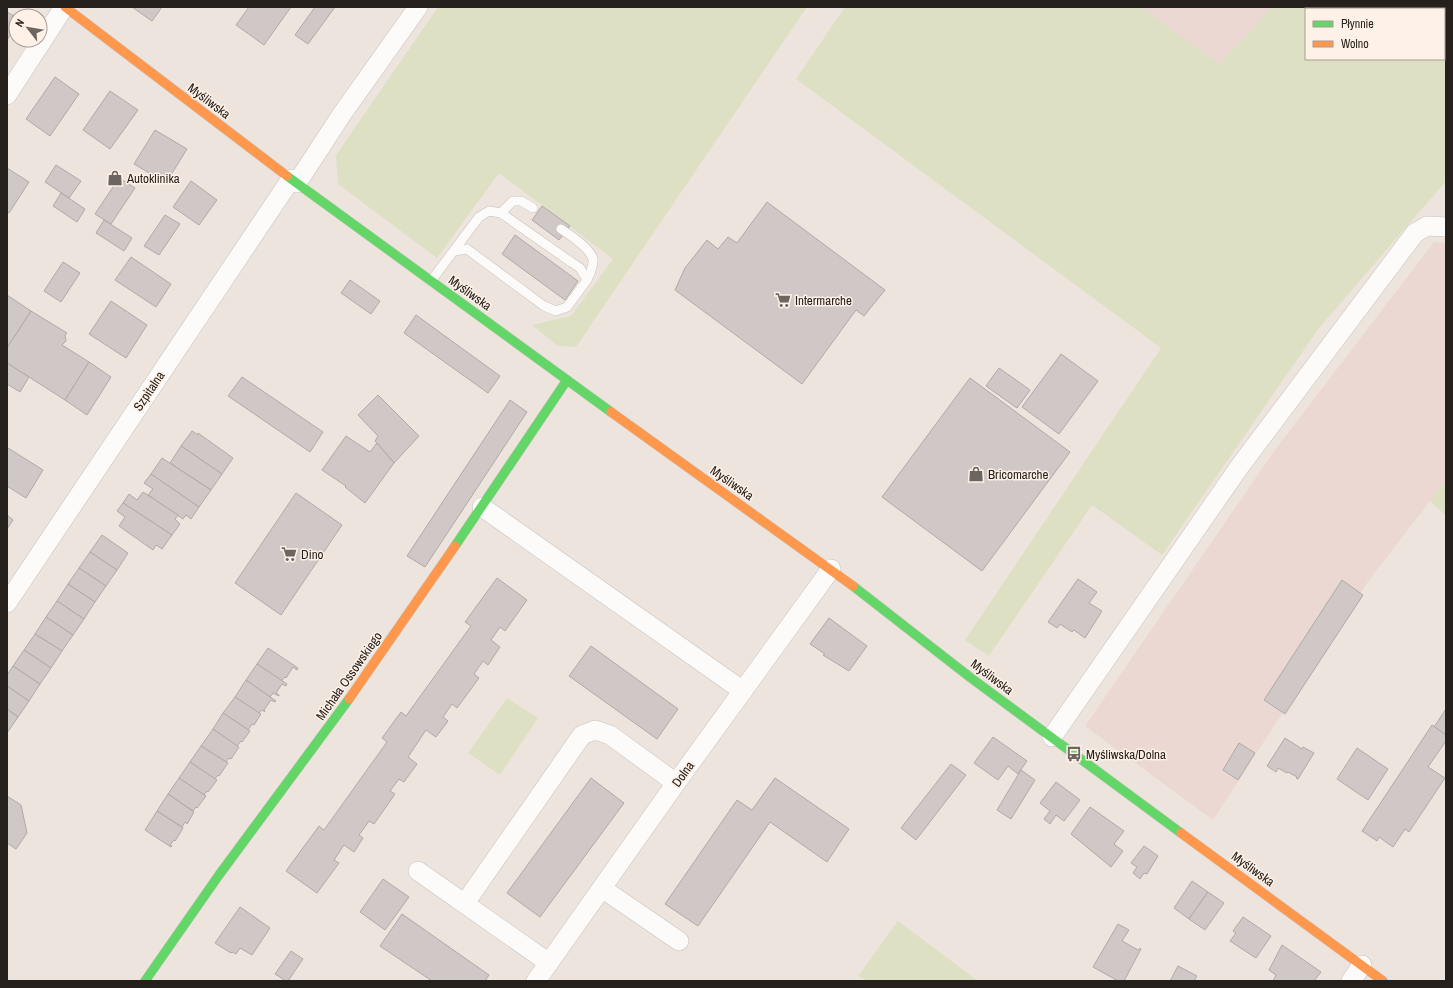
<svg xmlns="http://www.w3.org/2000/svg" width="1453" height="988" viewBox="0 0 1453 988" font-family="'Archivo Narrow',sans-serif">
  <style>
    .industrial { fill: #ebd8d2 }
    .green { fill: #dee0c3; fill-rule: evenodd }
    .building { fill: #cfc8c6; stroke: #b0a9a7 }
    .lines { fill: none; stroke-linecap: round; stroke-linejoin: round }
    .lane-casing { stroke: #c7c0bb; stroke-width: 10 }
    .street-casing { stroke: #c7c0bb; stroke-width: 20 }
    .fast-casing { stroke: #c7c0bb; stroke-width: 10 }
    .slow-casing { stroke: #c7c0bb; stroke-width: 10 }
    .lane { stroke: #fcfbfa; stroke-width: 9 }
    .street { stroke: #fcfbfa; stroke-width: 19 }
    .fast { stroke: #63d668; stroke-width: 9 }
    .slow { stroke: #ff974d; stroke-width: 9 }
    .labels { text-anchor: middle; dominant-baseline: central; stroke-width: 3; stroke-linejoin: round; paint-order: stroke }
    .street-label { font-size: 13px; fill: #26201c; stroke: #fef1e7 }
    .poi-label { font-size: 13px; fill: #26201c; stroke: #fef1e7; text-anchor: start }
  </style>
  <rect width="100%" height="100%" fill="#ede4dd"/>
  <!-- industrial -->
  <g class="industrial">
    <polygon points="1140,7 1273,7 1219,64"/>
    <polygon points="1434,242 1446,243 1446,480 1367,583 1213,820 1085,726 1275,450"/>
  </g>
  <!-- green -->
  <g class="green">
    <polygon points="438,7 807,7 576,347 558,346 532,325 571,316 613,259 499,173 437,258 338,184 336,155"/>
    <path d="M845,7H1140L1219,64L1273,7H1446V181L1319,328L1162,555L1092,505L989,656L965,640L1161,348L796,79ZM1306,9H1444V59H1306Z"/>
    <polygon points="1446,480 1446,516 1430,501"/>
    <polygon points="507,698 538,718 500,775 468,753"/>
    <polygon points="898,921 978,981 866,981 858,976"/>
  </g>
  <!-- building -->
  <g class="building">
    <polygon points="132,7 162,7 152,21"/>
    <polygon points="249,7 291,7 264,45 236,25"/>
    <polygon points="315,7 335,7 308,44 295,35"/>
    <polygon points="7,12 16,17 9,29 13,31 7,40"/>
    <polygon points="55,77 79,94 50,136 26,119"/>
    <polygon points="110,91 138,110 110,149 83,130"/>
    <polygon points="155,130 187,149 166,183 134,164"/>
    <polygon points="56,165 81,181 69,198 45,182"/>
    <polygon points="7,168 29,182 9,213 7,212"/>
    <polygon points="119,178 135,188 111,224 95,214"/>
    <polygon points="191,181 217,200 199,225 173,207"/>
    <polygon points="61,193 85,209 77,222 53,206"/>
    <polygon points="767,202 885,290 864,316 856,310 802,384 675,290 685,268 707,240 718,249 728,237 737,243"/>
    <polygon points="542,206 570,226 559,240 532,220"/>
    <polygon points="165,215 180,224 159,255 144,246"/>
    <polygon points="104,220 132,238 124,251 96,233"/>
    <polygon points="515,235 578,281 565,300 502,254"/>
    <polygon points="131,257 171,284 156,307 115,280"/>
    <polygon points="63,262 80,273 61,302 44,291"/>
    <polygon points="350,280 380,301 371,314 341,293"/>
    <polygon points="7,295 31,311 7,348 7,316 8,313 7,312"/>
    <polygon points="111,301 147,325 126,358 89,334"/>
    <polygon points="31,311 67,333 65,335 66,341 62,345 89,362 65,400 7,363 7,348"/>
    <polygon points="416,315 500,376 488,393 404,333"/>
    <polygon points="1061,354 1098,381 1059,434 1022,407"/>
    <polygon points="89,362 111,377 87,415 65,400"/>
    <polygon points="7,363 29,377 20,392 7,384"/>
    <polygon points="999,368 1030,390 1017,408 986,386"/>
    <polygon points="242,377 323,432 310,452 228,396"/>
    <polygon points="970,378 1070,452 982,571 882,497"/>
    <polygon points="378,395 419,436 394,463 375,441 378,436 358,415"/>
    <polygon points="510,400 527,412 425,567 407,556"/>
    <polygon points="192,431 198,435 198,433 233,458 222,474 181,446"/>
    <polygon points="346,436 370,452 377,443 394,463 365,503 345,487 346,486 322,470"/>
    <polygon points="181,446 222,474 211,490 170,463"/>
    <polygon points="8,448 43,470 26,498 7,486 7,450"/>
    <polygon points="162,458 211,490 199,507 151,474"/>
    <polygon points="151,474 199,507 191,519 186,515 183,519 148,495 153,489 144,483"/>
    <polygon points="143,492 178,515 175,519 180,524 172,535 123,503 129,494 137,500"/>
    <polygon points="296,493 342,525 281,615 235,583"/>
    <polygon points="123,503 172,535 162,549 156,545 153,550 119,526 125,517 117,511"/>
    <polygon points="7,515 13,520 7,529"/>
    <polygon points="102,535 128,553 117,570 90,552"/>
    <polygon points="90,552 117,570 106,586 79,568"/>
    <polygon points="79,568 106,586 95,602 68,584"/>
    <polygon points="497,578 527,600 505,631 500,627 491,640 500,647 488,665 483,661 474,674 479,678 457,708 452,704 443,717 448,721 436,737 426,730 408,757 417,764 404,782 399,779 390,791 395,794 374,824 369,821 359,835 363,838 354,852 344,845 334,860 339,863 317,893 286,871 319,826 324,830 387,742 382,738 401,712 406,716 471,626 465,622"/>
    <polygon points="1078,579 1097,592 1089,603 1102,611 1085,638 1074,630 1072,632 1060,624 1057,628 1048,622"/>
    <polygon points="1342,580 1363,595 1285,714 1264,700"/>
    <polygon points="68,584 95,602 84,619 57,601"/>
    <polygon points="57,601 84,619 73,635 46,617"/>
    <polygon points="46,617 73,635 62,651 35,634"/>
    <polygon points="829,618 867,646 849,671 823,655 825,654 810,644"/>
    <polygon points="35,634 62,651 51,668 24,650"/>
    <polygon points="591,646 678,709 657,739 569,676"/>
    <polygon points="268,648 298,668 297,670 293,667 286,678 285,677 281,681 257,664"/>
    <polygon points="24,650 51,668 40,684 13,666"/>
    <polygon points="257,664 287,684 286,686 282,684 276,693 279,695 279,696 273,693 270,697 246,680"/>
    <polygon points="13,666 40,684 29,701 7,686 7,675"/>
    <polygon points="246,680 276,701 275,702 271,700 264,710 265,712 262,710 259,713 235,697"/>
    <polygon points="7,686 29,701 18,717 7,709"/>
    <polygon points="235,697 261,714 254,725 252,724 248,730 223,713"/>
    <polygon points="7,709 18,717 7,733"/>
    <polygon points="1446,709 1446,735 1434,727"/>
    <polygon points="223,713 250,731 242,742 241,741 237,746 213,729"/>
    <polygon points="1432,725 1446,735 1446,741 1428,767 1445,778 1409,832 1405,829 1393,847 1379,837 1377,841 1362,831"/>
    <polygon points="213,729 239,747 231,759 229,758 226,762 201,746"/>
    <polygon points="993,737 1027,761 1018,774 1008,766 998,780 974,763"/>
    <polygon points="1285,738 1302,749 1303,747 1314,753 1298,779 1296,778 1297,777 1288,772 1287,773 1278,768 1276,772 1267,766"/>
    <polygon points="1239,743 1255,753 1238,780 1223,770"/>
    <polygon points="201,746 228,763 219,776 218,775 215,779 190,762"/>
    <polygon points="1357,748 1388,769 1368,800 1337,779"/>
    <polygon points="190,762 217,780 208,792 207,791 204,795 179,778"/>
    <polygon points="951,764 966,775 916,840 901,828"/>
    <polygon points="1021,770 1035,780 1011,819 997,810"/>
    <polygon points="179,778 206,796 197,808 196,807 193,811 168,794"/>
    <polygon points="591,778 624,803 540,917 507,893"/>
    <polygon points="775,778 849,829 827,862 770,822 698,926 665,904 737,800 752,810"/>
    <polygon points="1056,782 1080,800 1064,821 1056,815 1050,824 1044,819 1050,811 1040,803"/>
    <polygon points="168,794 194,812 187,824 185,822 182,827 157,811"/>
    <polygon points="7,796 21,805 27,833 16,849 7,843"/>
    <polygon points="1090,807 1124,831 1114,844 1123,851 1111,867 1071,834"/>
    <polygon points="157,811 183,828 175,841 174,840 170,845 172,846 171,847 145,830"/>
    <polygon points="1144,846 1158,856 1147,874 1144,873 1140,879 1133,873 1137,867 1131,863"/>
    <polygon points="383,879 409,897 385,930 360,912"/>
    <polygon points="1192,881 1208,892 1189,919 1174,908"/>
    <polygon points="1208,892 1224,903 1205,930 1189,919"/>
    <polygon points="240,907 270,928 252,955 240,948 236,954 232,952 231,953 215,943"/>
    <polygon points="402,914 489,975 485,981 432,981 380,946"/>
    <polygon points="1243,917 1271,936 1256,958 1230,941 1236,933 1233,931"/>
    <polygon points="1118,924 1129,930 1122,941 1138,950 1140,948 1141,949 1124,981 1118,981 1093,967"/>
    <polygon points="1282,945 1321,972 1314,981 1273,981 1276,975 1269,970"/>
    <polygon points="291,951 303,959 288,981 286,981 275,974"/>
    <polygon points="1178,966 1197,976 1194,981 1170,981"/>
  </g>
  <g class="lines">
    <defs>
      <g id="lane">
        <polyline points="501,213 513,201 521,201 533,208"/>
        <path d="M561,229C570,235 590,248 593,259C594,266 590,274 587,280"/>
        <polyline points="431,281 479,217 489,211 501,213 571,262 580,268 587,280 567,307 556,311 544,306 467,249 455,251"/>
      </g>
      <g id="street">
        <polyline points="7,95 64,7"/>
        <polyline points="297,183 342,114 418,7"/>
        <polyline points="482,507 743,691"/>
        <polyline points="7,603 291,179"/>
        <polyline points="1052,737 1240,466 1415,233 1427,226 1446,227"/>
        <polyline points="418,871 549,963"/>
        <polyline points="603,889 679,941"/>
        <polyline points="465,903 582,735 595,730 610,735 676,783"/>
        <polyline points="536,981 676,783 831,569"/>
        <polyline points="1351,981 1362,965"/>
      </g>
      <g id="fast">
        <polyline points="287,176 611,412"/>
        <polyline points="455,546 567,380"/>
        <polyline points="853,586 971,678 1181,833"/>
        <polyline points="145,981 219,875 349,699"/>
      </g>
      <g id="slow">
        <polyline points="65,7 287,176"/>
        <polyline points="611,412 853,586"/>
        <polyline points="349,699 455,546"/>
        <polyline points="1181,833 1383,981"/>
      </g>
    </defs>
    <!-- lane casing -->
    <use href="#lane" class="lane-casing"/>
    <!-- street casing -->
    <use href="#street" class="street-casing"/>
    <!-- fast casing -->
    <use href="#fast" class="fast-casing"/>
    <!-- slow casing -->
    <use href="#slow" class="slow-casing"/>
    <!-- lane -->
    <use href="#lane" class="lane"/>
    <!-- street -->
    <use href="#street" class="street"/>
    <!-- fast -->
    <use href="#fast" class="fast"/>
    <!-- slow -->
    <use href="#slow" class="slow"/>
  </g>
  <!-- icons -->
  <defs>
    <symbol id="shop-bare" viewBox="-9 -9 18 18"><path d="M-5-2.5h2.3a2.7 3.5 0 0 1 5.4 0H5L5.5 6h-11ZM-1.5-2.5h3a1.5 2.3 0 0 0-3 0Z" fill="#6c6560" stroke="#fef1e7" stroke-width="2.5" paint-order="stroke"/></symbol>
    <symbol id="supermarket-bare" viewBox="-9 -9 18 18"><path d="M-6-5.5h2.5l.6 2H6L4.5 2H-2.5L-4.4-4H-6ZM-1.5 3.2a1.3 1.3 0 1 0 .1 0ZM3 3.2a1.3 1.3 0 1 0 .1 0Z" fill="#6c6560" stroke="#fef1e7" stroke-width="2.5" paint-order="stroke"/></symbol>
    <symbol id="bus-bare" viewBox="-9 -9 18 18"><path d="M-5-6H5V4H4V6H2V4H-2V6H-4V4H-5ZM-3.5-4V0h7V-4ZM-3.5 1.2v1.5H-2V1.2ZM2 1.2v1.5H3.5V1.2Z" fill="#6c6560" stroke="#fef1e7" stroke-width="2.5" paint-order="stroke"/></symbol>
  </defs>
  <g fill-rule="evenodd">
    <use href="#shop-bare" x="104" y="167" width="22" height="22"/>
    <use href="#supermarket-bare" x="772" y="289" width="22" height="22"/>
    <use href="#shop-bare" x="965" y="463" width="22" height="22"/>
    <use href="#supermarket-bare" x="278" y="543" width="22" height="22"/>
    <use href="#bus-bare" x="1063" y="743" width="22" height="22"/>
  </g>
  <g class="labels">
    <!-- street labels -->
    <g class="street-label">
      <text transform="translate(209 101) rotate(37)">Myśliwska</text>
      <text transform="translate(470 293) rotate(36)">Myśliwska</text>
      <text transform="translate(149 391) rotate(-56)">Szpitalna</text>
      <text transform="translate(732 483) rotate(35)">Myśliwska</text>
      <text transform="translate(349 676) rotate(-55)">Michała Ossowskiego</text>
      <text transform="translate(992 677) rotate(37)">Myśliwska</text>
      <text transform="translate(683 774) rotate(-54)">Dolna</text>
      <text transform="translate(1253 869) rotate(36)">Myśliwska</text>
    </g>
    <!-- poi labels -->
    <g class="poi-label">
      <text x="127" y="178">Autoklinika</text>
      <text x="795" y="300">Intermarche</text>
      <text x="988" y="474">Bricomarche</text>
      <text x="301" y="554">Dino</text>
      <text x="1086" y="754">Myśliwska/Dolna</text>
    </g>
  </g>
  <!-- border -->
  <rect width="1453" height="988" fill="none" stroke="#26201c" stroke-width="16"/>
  <!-- legend -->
  <rect x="1305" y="8" width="140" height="52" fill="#fef1e7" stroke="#a89d96"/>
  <rect x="1313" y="21" width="20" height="6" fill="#63d668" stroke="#a89d96"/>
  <text x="1341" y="28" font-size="12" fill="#26201c">Płynnie</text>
  <rect x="1313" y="41" width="20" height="6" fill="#ff974d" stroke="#a89d96"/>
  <text x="1341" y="48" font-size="12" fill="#26201c">Wolno</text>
  <!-- north arrow -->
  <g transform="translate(28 28) rotate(301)"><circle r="19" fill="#fef1e7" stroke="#a89d96"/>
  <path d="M0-3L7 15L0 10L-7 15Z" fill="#6c6560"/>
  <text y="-6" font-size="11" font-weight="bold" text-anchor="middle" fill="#26201c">N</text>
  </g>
</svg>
